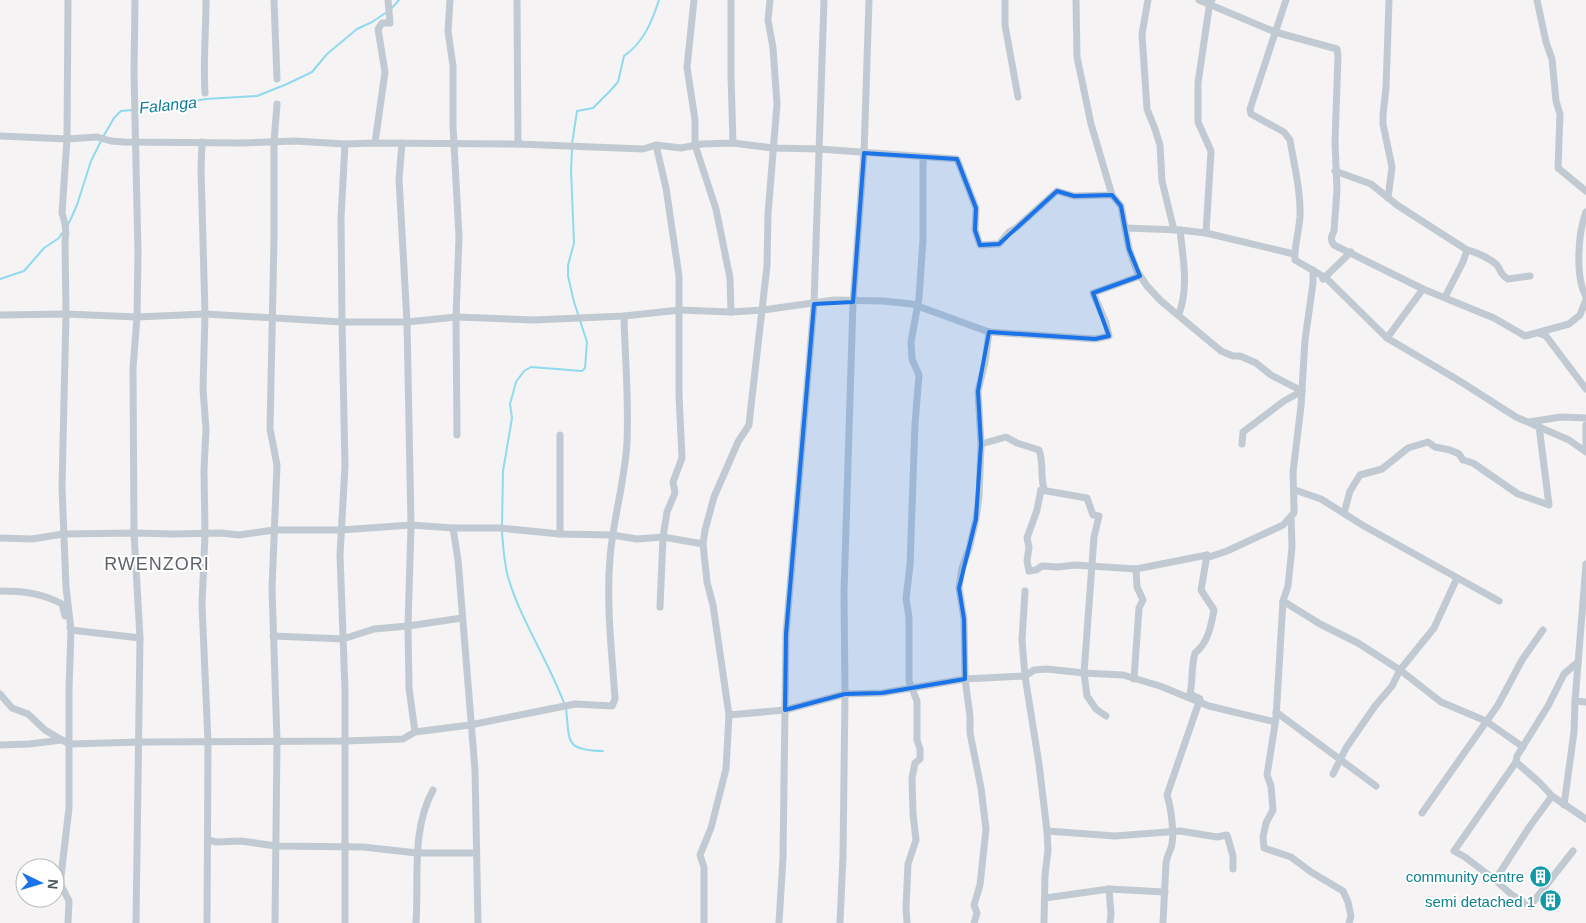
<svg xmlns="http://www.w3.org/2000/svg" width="1586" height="923" viewBox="0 0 1586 923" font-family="Arial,sans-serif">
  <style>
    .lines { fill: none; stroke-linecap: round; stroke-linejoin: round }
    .stream { stroke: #90daee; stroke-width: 2 }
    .street { stroke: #c1cad2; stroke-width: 7 }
    .marked { fill: #1a73e8; fill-opacity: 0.2; stroke: #1a73e8; stroke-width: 4; stroke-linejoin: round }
    .labels { text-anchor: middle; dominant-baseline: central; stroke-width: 4; stroke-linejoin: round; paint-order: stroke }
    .culture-label { font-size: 15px; fill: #0d838f; stroke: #fff; text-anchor: end }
    .water-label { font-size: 16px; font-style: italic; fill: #0c7c9b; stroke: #fff }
    .quarter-label { font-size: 18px; letter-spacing: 1px; fill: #5f6368; stroke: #fff }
  </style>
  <rect width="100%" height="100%" fill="#f5f3f3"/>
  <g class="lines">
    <!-- stream -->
    <g class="stream">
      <polyline points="390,10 399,0"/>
      <polyline points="137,110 150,109 206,99 257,96 287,84 312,72 327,54 357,29 372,22 387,12"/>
      <polyline points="103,137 114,118 121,111 132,110"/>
      <path d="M572,144L577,111L593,108L609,92L618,82L624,56C643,43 652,22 659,0"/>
      <polyline points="68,225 77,205 91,161 101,141"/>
      <polyline points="0,279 24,271 44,248 59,238 62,233"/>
      <polyline points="502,526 503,471 512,418 510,404 516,382 524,371 531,367 582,371 585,368 587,342 574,302 568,276 568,265 574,243 571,170 572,149"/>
      <path d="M502,531C503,546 504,562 508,577C521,621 548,660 564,703"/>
      <path d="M566,708C570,742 564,750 603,751"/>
    </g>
    <!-- street -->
    <g class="street">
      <path d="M68,0L67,139L62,213C65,222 67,231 65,240L66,314L62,487L66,587L71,630L69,689V808L61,876V885L69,901L68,923"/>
      <polyline points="135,0 134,73 138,254 137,317 133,368 134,533 140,638 136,923"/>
      <polyline points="274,0 277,79"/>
      <polyline points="450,0 448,31 453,66 453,126 459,237 456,317 457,435"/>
      <polyline points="517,0 518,144"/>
      <polyline points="694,0 687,67 695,120 695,145 716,209 730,278 731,312"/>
      <polyline points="731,0 731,76 733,143"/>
      <polyline points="1005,0 1005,25 1018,97"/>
      <polyline points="1076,0 1077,57 1091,124 1112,195 1121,206 1129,249 1137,271 1147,286 1161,301 1221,351 1233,356 1240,356 1256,363 1271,375 1302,391"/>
      <polyline points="1148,0 1142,34 1147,109 1155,129 1160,145 1162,181 1174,230"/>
      <path d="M1199,0L1275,32L1337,49L1338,56L1335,142L1337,190L1334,231C1331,237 1330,240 1334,245L1423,289L1494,318L1525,336L1569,324L1580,315L1586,300"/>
      <path d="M1286,0L1250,109L1251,114L1284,132L1290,140C1294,165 1301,191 1300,217C1299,230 1294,248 1295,260L1326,278L1387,338L1458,380L1516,417L1569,440L1586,452"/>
      <polyline points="1537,0 1546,42 1552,59 1556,101 1560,114 1558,168 1586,191"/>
      <path d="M205,93C203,62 206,31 206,0"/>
      <polyline points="0,136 67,139 97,137 111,141 124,142 241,143 295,141 345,144 375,143 518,144 643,149 656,145 681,148 702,144 733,143 773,148 819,149 957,159 976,208 975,230 980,245 999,244 1009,232 1016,228 1057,191 1074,196 1112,195"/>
      <polyline points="202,142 201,169 205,314 203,389 206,429 204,470 205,534 202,605 208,742 207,923"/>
      <polyline points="375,143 385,72 378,29 382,23 390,23 388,0"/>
      <polyline points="402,143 399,179 407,322 411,525 408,626 409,688 415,732"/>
      <polyline points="345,144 341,218 342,322 345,466 340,555 345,690 345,923"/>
      <polyline points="656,145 666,188 679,276 679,395 682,458 673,482 675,493 667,512 663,537 660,607"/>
      <polyline points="1335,171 1371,184 1397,205 1467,250 1463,262 1445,297"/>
      <polyline points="1388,198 1392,167 1383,124 1383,115 1386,88 1389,0"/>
      <path d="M1586,212C1578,233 1575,277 1586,297"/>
      <polyline points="1125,228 1180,230 1206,233 1294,254"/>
      <polyline points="1206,233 1211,151 1198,122 1198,83 1209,8 1212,0"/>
      <path d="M1467,250C1476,252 1489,258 1496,264C1502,270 1498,273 1508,279L1530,276"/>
      <polyline points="1323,279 1351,252"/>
      <path d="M1179,314C1189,287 1183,258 1180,230"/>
      <polyline points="0,315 66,314 137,317 205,314 342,322 407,322 456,317 534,320 624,316 680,310 731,312 763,310 834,300 883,301 912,304 989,332 1095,339 1109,336 1106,323 1093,293 1140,276"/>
      <polyline points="1539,333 1546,336 1586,389"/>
      <polyline points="1387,338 1423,289"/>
      <polyline points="1529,422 1561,417 1586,418"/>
      <polyline points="1586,425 1586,450"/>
      <polyline points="560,435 560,534"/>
      <path d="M981,444L1006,437L1017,443L1039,450C1044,463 1040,476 1044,489L1041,490L1087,498L1093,515L1099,516L1094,537L1084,673L1087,696L1096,709L1106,716"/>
      <polyline points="1242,444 1243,432 1284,401 1302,391"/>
      <polyline points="1041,490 1037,510 1027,538 1029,547 1027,561 1029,571 1036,570 1042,566 1058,567 1075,565 1136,569 1207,555 1209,557 1227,551 1283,525 1294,513 1294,508 1293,472 1301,406 1305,340 1313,283 1313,270"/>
      <polyline points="1295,490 1321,499 1364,526 1499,601"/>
      <polyline points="1344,513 1350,491 1360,475 1382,469 1408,448 1428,442 1435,447 1450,450 1459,454 1463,460 1473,463 1518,494 1549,505 1539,426"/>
      <polyline points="1291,516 1292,547 1288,586 1283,601 1276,718 1267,775 1271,786 1273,810 1266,823 1263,837 1264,848 1291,857 1311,872 1343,891 1348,902 1351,916 1349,923"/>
      <polyline points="453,528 458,560 475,770 478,923"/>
      <polyline points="0,538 32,539 63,534 134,533 173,534 221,533 239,535 274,530 341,530 411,525 453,528 499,528 560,534 612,535 637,539 663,537 703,544"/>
      <path d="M0,591C22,591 42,593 62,604L65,616"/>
      <polyline points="1025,591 1022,640 1025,676 1039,764 1047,831 1048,850 1045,875 1044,923"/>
      <polyline points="1283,601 1320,624 1358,643 1400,670 1441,702 1486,721 1523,747"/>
      <polyline points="70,628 71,630 140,638"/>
      <polyline points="273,636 343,639 374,629 408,626 462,618"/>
      <polyline points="1134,679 1139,608 1143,600 1137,587 1136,569"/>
      <polyline points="0,694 12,708 28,714 45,730 62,740"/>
      <polyline points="1575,701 1586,702"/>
      <polyline points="1276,712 1376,786"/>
      <polyline points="729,715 785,710 845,694 882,693 965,679 1025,676 1034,670 1047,669 1084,673 1123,675 1160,686 1209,706 1275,722"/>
      <path d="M0,745L29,744L62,740L70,744L140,742L345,741L403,739L415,732L470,725L575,704L612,706L615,699C612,653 606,604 610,558C613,519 625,481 627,442C629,400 625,358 624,316"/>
      <polyline points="1516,762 1517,756 1548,706 1564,674 1578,662"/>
      <polyline points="1333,774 1346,748 1375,706 1392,686 1400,670 1434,628 1457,578"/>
      <polyline points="1552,796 1530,826 1495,880 1465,857 1454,851 1516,762 1540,783 1552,796 1586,819"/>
      <polyline points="1564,805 1574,732 1575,701 1586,564"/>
      <polyline points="1422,813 1498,705 1522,660 1543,630"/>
      <polyline points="1047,831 1115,836 1180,831 1217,837 1227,835 1233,856 1233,869"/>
      <polyline points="208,840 216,842 241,841 276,846 363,847 417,853 476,853"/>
      <polyline points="1495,880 1512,895 1530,906 1573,851"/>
      <polyline points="1109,889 1111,915 1110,923"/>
      <polyline points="1045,898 1109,889 1165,892"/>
      <polyline points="275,923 277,741 272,588 277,465 270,429 274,239 274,142 277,104"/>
      <path d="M416,923C419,879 411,830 433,790"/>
      <polyline points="704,923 704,867 700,855 711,828 726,769 729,715 713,605 707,582 703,544 705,530 714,497 738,442 749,425 750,415 767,266 768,214 777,104 773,48 768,20 770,0"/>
      <polyline points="779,923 783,858 786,634 814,304 824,0"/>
      <polyline points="840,923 843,856 845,694 844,592 853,302 864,153 869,0"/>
      <polyline points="907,923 906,907 908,864 916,840 913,814 912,778 915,763 920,759 920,749 917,740 917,701 909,681 909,617 906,599 910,565 915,424 919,375 912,359 911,342 919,298 923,240 923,157"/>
      <polyline points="974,923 977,913 974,905 980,885 986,829 981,788 970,733 970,716 965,679 964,619 959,588 962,568 969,549 976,519 979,497 981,444 978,391 985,362 989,332"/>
      <path d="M1163,923L1166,863C1167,856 1169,853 1171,848C1175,836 1171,807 1167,795L1200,699L1190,694C1193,680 1191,667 1195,653C1208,643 1211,626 1214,610L1201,590L1207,555"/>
    </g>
  </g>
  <!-- marked area -->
  <path class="marked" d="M864,153L957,159L976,208L975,230L980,245L999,244L1057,191L1074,196L1112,195L1121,206L1129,249L1140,276L1093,293L1109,336L1095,339L989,332L978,391L981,444L976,519L959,588L964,619L965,679L882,693L845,694L785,710L786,634L814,304L853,302Z"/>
  <!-- icons -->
  <defs>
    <symbol id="building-disc" viewBox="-11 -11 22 22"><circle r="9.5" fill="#0f9aa8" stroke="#fff"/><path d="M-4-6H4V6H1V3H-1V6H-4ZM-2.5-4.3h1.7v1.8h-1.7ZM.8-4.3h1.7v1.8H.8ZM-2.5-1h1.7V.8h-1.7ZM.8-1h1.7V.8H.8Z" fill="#fff"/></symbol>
  </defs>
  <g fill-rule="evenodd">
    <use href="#building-disc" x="1528" y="864" width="25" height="25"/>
    <use href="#building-disc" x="1538" y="888" width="25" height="25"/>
  </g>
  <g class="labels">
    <!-- culture labels -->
    <g class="culture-label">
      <text x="1524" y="876">community centre</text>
      <text x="1535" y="901">semi detached 1</text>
    </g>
    <!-- water labels -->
    <g class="water-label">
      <text transform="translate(168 105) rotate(-6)">Falanga</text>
    </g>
    <!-- quarter labels -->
    <g class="quarter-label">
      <text x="157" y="564">RWENZORI</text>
    </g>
  </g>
  <!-- north arrow -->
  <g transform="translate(40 883) rotate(95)"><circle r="24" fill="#ffffff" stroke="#b7bbc0"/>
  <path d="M0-4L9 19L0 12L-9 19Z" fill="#1a73e8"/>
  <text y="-8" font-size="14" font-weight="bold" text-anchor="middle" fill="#4a5661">N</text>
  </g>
</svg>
